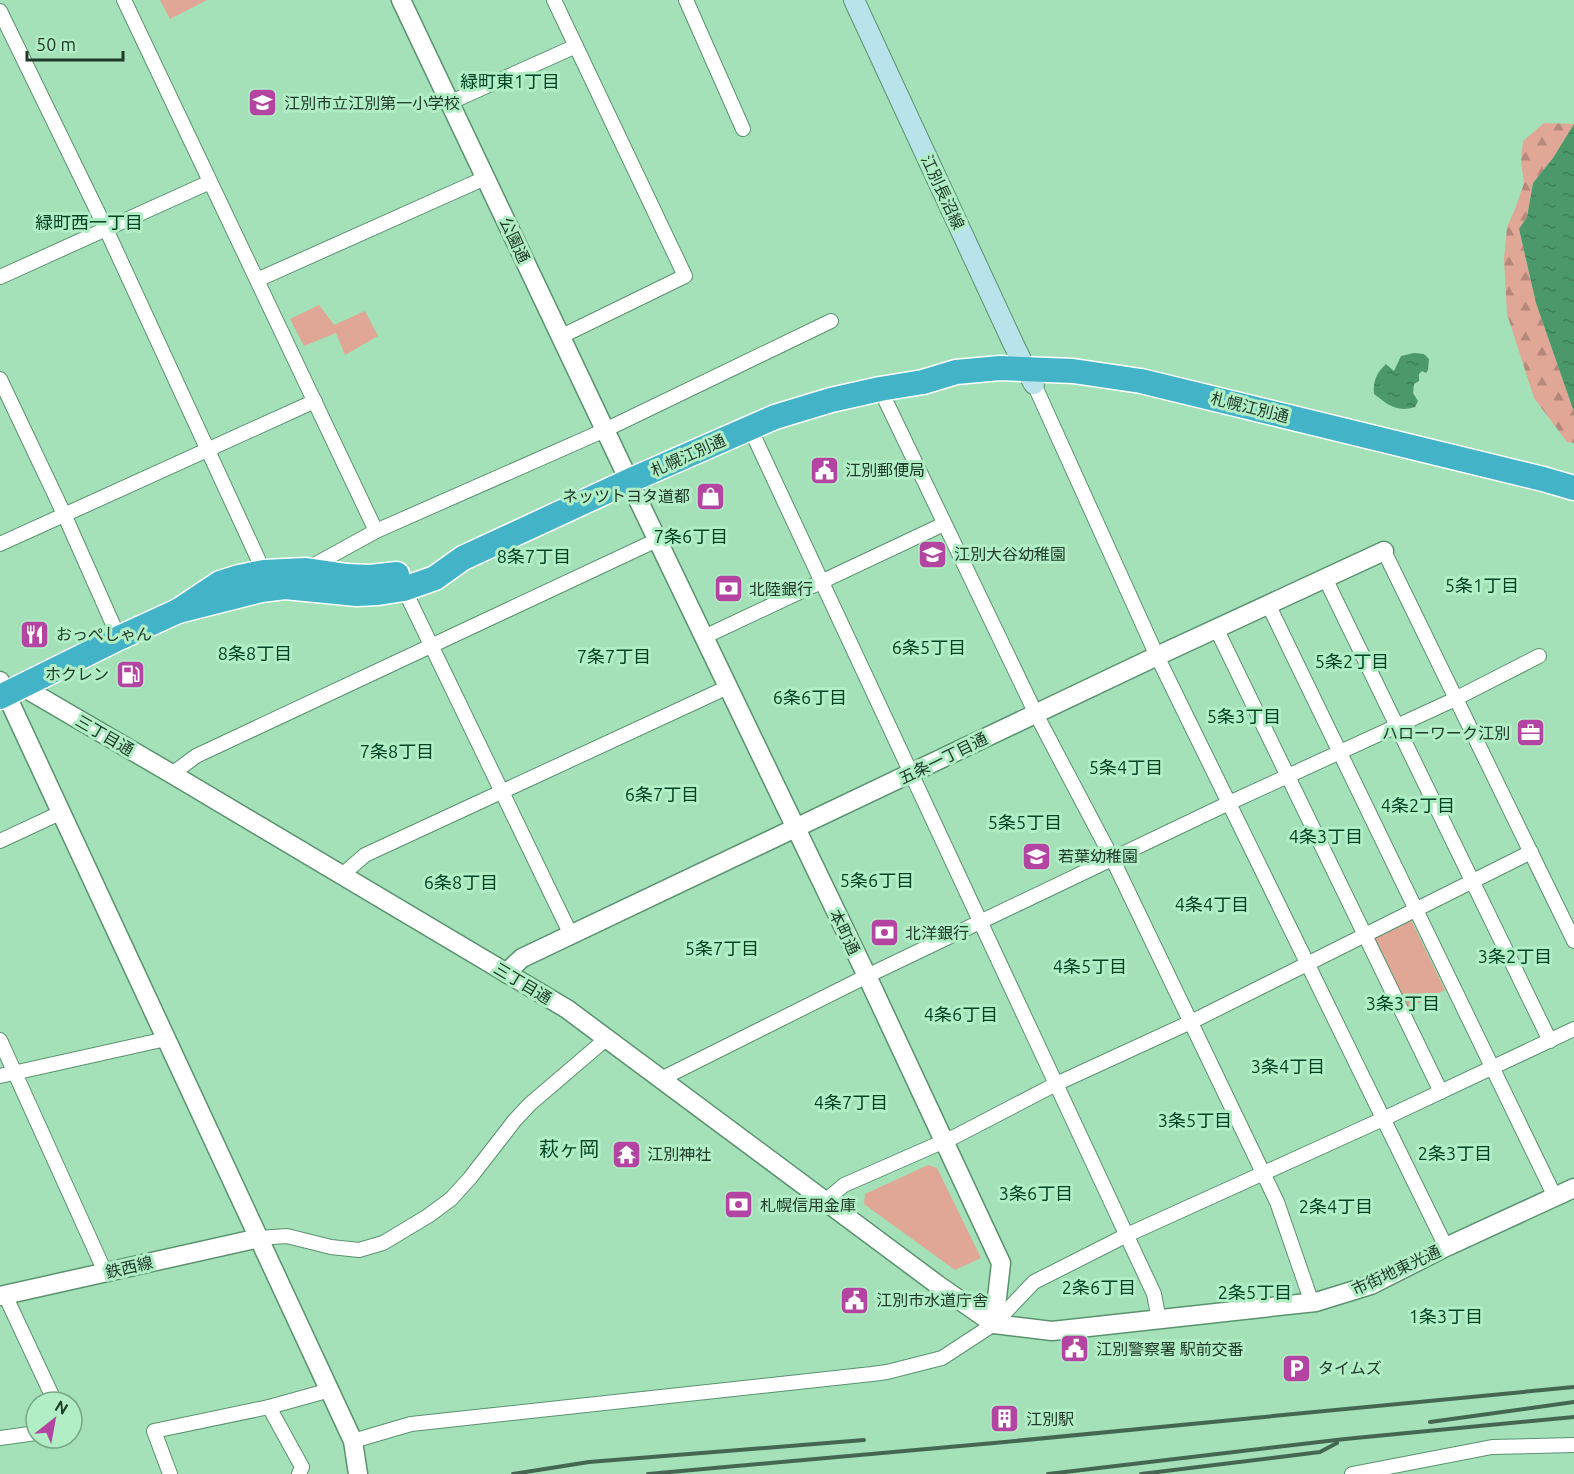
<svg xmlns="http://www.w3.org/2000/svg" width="1574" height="1474" viewBox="0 0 1574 1474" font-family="Ubuntu,'Noto Sans JP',sans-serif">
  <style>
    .green { fill: #e0a696 }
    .forest { fill: url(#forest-firs) }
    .water { fill: url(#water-ripples) }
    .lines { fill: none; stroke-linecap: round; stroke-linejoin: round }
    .minor-casing { stroke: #59936e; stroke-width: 16 }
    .tertiary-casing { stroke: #59936e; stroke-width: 21 }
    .secondary-casing { stroke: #59936e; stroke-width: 22 }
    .trunk-casing { stroke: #fff; stroke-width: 27 }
    .minor { stroke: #fff; stroke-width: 14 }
    .tertiary { stroke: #fff; stroke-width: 18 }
    .secondary { stroke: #b8e3ea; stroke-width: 20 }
    .trunk { stroke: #43b4c8; stroke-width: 24 }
    .rail { stroke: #456751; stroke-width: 4 }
    .labels { text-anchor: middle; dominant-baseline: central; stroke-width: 6; stroke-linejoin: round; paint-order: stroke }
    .poi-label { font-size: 16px; fill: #213a2a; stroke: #b1eec5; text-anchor: start }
    .street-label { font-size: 16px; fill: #213a2a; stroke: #b1eec5 }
    .neighbourhood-label { font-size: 18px; fill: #004424; stroke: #b1eec5 }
    .quarter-label { font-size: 20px; fill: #004424; stroke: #b1eec5 }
  </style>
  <defs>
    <pattern id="forest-firs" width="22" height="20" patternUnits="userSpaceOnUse" patternTransform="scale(1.5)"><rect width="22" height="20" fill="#e0a696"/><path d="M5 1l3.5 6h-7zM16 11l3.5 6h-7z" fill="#b5887b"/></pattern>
    <pattern id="water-ripples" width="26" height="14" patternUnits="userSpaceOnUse" patternTransform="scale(1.5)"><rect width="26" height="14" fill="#4b996a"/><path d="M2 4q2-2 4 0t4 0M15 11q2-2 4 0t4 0" fill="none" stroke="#3e7e57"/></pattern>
  </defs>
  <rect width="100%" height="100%" fill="#a4e1b8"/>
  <!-- green -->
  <g class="green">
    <polygon points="160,0 207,0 170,19"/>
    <polygon points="319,305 334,325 365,311 378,336 345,355 336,333 304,346 290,319"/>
    <polygon points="1411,920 1445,990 1408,1008 1372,938"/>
    <polygon points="928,1165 937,1168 981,1258 955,1270 864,1204 865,1194"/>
  </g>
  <!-- forest -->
  <polygon class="forest" points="1544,123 1574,124 1553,158 1533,183 1527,217 1519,229 1536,303 1574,412 1574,443 1567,442 1534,398 1507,314 1504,259 1507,227 1515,209 1524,183 1521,161 1523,141"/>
  <!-- water -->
  <g class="water">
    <polygon points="1574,124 1574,412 1536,303 1519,229 1527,217 1533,183 1553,158"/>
    <path d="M1414,353L1424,354L1429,359L1428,370L1426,373L1422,371L1419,374V381L1414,384L1413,393L1418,401L1415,407C1397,413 1387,404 1374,394C1373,382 1376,373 1386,364L1394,371L1401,356Z"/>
  </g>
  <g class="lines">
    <defs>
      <g id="minor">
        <polyline points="124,0 376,531"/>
        <polyline points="554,0 685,276 560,337"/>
        <polyline points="686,0 743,129"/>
        <polyline points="0,11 106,229 264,572"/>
        <polyline points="451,102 576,46"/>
        <polyline points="0,277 210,182"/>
        <polyline points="257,280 485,178"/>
        <polyline points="0,379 64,514 119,638"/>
        <polyline points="1034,384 1157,656 1446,1247"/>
        <polyline points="880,389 1036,714 1112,858 1277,1202 1312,1303"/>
        <polyline points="750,428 1154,1294 1159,1320"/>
        <polyline points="0,544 315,401"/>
        <polyline points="1384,551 1574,941"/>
        <polyline points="307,569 376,531 605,430 831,321"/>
        <polyline points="1325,578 1550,1041"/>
        <polyline points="404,589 571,935"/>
        <polyline points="1268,604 1555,1197"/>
        <polyline points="1216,628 1441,1092"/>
        <polyline points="704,637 944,524"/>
        <polyline points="172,774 196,756 657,540"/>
        <polyline points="0,841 60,813"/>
        <polyline points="342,875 365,855 728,687"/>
        <polyline points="0,1040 105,1272"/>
        <polyline points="0,1076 166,1039"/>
        <polyline points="661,1079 867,976 1229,803 1449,702 1539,656"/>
        <polyline points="825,1201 844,1185 956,1136 1056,1084 1191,1022 1531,852"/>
        <polyline points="259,1238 287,1236 331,1247 359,1250 383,1243 428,1216 451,1199 470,1178 515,1120 530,1104 606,1039"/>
        <polyline points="5,1295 55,1402"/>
        <polyline points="269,1407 302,1467 299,1474"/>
        <polyline points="0,1438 36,1433"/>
        <polyline points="353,1441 411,1424 872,1374 887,1372 942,1358 994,1324 1034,1282 1127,1235 1383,1119 1574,1029"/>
        <polyline points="170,1474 154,1431 269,1407 330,1390"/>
        <polyline points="1352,1474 1492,1447 1574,1445"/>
      </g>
      <g id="tertiary">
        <polyline points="401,0 643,510 867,976 1001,1263 994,1324"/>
        <polyline points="0,681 353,1441 358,1474"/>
        <polyline points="23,687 172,774 567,1009 938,1285 994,1324 1052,1331 1316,1302 1371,1285 1446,1247 1574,1188"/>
        <polyline points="506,973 522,958 1157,656 1384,551"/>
        <polyline points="0,1296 259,1238"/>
      </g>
      <polyline id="secondary" points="854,0 1013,343 1026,370 1034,384"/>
      <g id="trunk">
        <polyline points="178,611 261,590 285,587 357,594 378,593 404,589 435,578 463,558 629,481 775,417 831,400 880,389 923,382 956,372 1000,368 1073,371 1141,381 1543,479 1574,488"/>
        <polyline points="0,697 119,638 178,611 220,583 239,577 264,572 306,570 347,576 370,577 397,574"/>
      </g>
    </defs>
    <!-- minor casing -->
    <use href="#minor" class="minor-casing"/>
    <!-- tertiary casing -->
    <use href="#tertiary" class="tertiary-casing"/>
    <!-- secondary casing -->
    <use href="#secondary" class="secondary-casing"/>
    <!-- trunk casing -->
    <use href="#trunk" class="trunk-casing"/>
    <!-- minor -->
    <use href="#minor" class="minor"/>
    <!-- tertiary -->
    <use href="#tertiary" class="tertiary"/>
    <!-- secondary -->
    <use href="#secondary" class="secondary"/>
    <!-- trunk -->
    <use href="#trunk" class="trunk"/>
    <!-- rail -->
    <g class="rail">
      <polyline points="1430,1422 1574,1402"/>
      <polyline points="513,1474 589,1462 864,1440"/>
      <polyline points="648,1474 994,1443 1574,1387"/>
      <polyline points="1048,1474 1345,1439 1574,1417"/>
      <polyline points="1141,1474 1320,1452 1337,1443"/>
    </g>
  </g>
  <!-- icons -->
  <defs>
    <symbol id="school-square" viewBox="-11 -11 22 22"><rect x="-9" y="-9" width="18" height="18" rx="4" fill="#b444a1" stroke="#b1eec5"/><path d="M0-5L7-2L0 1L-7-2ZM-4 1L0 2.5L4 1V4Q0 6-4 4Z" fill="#fff"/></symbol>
    <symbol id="civic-square" viewBox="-11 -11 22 22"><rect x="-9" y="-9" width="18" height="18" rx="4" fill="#b444a1" stroke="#b1eec5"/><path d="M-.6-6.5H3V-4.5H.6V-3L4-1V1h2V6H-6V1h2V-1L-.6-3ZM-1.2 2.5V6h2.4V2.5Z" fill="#fff"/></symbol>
    <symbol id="shop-square" viewBox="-11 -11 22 22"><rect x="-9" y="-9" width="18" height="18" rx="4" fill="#b444a1" stroke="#b1eec5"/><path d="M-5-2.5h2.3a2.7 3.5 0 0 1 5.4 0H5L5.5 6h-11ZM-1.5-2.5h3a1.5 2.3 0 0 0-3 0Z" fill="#fff"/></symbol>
    <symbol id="bank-square" viewBox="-11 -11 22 22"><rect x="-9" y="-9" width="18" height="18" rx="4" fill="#b444a1" stroke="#b1eec5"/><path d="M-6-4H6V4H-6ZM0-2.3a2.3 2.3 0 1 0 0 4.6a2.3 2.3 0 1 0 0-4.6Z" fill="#fff"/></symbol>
    <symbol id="restaurant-square" viewBox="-11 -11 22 22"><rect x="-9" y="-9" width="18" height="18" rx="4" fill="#b444a1" stroke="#b1eec5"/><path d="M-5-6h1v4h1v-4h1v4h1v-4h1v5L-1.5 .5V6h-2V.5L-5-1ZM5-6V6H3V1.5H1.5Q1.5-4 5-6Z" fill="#fff"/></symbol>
    <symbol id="fuel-square" viewBox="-11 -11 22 22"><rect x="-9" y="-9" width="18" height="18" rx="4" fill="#b444a1" stroke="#b1eec5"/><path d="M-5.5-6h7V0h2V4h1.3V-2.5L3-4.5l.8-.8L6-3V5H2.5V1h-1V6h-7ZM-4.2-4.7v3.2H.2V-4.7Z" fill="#fff"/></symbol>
    <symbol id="office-square" viewBox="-11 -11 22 22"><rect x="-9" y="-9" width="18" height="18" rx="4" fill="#b444a1" stroke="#b1eec5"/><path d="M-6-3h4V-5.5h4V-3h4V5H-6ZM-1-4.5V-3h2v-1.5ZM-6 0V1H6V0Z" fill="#fff"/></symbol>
    <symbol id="temple-square" viewBox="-11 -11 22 22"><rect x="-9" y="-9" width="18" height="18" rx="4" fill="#b444a1" stroke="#b1eec5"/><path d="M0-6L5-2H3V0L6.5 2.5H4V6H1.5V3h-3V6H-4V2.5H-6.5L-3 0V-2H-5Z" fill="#fff"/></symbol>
    <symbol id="parking-square" viewBox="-11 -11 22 22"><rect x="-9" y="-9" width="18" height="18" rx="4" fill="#b444a1" stroke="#b1eec5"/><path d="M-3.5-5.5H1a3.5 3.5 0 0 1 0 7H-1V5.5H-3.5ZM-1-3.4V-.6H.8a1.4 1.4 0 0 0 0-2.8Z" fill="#fff"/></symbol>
    <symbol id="building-square" viewBox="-11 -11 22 22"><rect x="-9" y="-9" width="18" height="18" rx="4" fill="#b444a1" stroke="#b1eec5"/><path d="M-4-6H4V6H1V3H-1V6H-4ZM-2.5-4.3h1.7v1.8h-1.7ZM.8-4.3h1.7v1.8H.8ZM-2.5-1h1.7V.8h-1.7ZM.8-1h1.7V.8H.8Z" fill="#fff"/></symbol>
  </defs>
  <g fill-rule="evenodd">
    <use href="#school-square" x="246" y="86" width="33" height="33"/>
    <use href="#civic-square" x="808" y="454" width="33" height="33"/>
    <use href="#shop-square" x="694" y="480" width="33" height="33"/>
    <use href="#school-square" x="916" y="538" width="33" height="33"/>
    <use href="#bank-square" x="712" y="572" width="33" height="33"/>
    <use href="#restaurant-square" x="18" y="618" width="33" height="33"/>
    <use href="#fuel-square" x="114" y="658" width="33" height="33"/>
    <use href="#office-square" x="1514" y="716" width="33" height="33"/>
    <use href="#school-square" x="1020" y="840" width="33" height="33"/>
    <use href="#bank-square" x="868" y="916" width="33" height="33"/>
    <use href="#temple-square" x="610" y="1138" width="33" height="33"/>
    <use href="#bank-square" x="722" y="1188" width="33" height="33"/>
    <use href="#civic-square" x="838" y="1284" width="33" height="33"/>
    <use href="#civic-square" x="1058" y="1332" width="33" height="33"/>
    <use href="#parking-square" x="1280" y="1352" width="33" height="33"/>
    <use href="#building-square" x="988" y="1402" width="33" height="33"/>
  </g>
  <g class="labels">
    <!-- poi labels -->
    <g class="poi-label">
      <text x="284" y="103">江別市立江別第一小学校</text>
      <text x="845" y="470">江別郵便局</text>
      <text x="690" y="496" text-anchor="end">ネッツトヨタ道都</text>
      <text x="954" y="554">江別大谷幼稚園</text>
      <text x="749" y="589">北陸銀行</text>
      <text x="56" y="634">おっぺしゃん</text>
      <text x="109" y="674" text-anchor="end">ホクレン</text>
      <text x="1510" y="733" text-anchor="end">ハローワーク江別</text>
      <text x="1058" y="856">若葉幼稚園</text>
      <text x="905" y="933">北洋銀行</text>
      <text x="647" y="1154">江別神社</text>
      <text x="760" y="1205">札幌信用金庫</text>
      <text x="876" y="1300">江別市水道庁舎</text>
      <text x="1096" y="1349">江別警察署 駅前交番</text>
      <text x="1318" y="1368">タイムズ</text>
      <text x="1026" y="1419">江別駅</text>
    </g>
    <!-- street labels -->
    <g class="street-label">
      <text transform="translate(943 192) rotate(65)">江別長沼線</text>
      <text transform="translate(515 240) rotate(65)">公園通</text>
      <text transform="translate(1250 407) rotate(14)">札幌江別通</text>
      <text transform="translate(688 455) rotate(-24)">札幌江別通</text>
      <text transform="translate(105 735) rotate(30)">三丁目通</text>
      <text transform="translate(943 758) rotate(-26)">五条一丁目通</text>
      <text transform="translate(845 932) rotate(64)">本町通</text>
      <text transform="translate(523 983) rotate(31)">三丁目通</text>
      <text transform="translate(129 1267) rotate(-13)">鉄西線</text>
      <text transform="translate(1396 1270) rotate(-25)">市街地東光通</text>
    </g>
    <!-- neighbourhood labels -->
    <g class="neighbourhood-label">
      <text x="510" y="81">緑町東1丁目</text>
      <text x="89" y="222">緑町西一丁目</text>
      <text x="691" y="536">7条6丁目</text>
      <text x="534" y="556">8条7丁目</text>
      <text x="1482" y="585">5条1丁目</text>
      <text x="929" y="647">6条5丁目</text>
      <text x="255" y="653">8条8丁目</text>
      <text x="614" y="656">7条7丁目</text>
      <text x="1352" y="661">5条2丁目</text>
      <text x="810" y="697">6条6丁目</text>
      <text x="1244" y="716">5条3丁目</text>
      <text x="397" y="751">7条8丁目</text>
      <text x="1126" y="767">5条4丁目</text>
      <text x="662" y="794">6条7丁目</text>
      <text x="1418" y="805">4条2丁目</text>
      <text x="1025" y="822">5条5丁目</text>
      <text x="1326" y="836">4条3丁目</text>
      <text x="877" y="880">5条6丁目</text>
      <text x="461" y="882">6条8丁目</text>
      <text x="1212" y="904">4条4丁目</text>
      <text x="722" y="948">5条7丁目</text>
      <text x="1515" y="956">3条2丁目</text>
      <text x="1090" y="966">4条5丁目</text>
      <text x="1403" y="1003">3条3丁目</text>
      <text x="961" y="1014">4条6丁目</text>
      <text x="1288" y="1066">3条4丁目</text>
      <text x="851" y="1102">4条7丁目</text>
      <text x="1195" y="1120">3条5丁目</text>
      <text x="1455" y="1153">2条3丁目</text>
      <text x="1036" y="1193">3条6丁目</text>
      <text x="1336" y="1206">2条4丁目</text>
      <text x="1099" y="1287">2条6丁目</text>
      <text x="1255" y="1292">2条5丁目</text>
      <text x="1446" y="1316">1条3丁目</text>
    </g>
    <!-- quarter labels -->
    <g class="quarter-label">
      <text x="569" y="1148">萩ヶ岡</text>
    </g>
  </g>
  <!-- north arrow -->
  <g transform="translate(54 1420) rotate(31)"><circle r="28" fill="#b1eec5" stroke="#77a687" stroke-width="1.5"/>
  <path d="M0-4.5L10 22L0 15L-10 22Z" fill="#b444a1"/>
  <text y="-9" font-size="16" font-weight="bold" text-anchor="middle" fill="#213a2a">N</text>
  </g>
  <!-- scale -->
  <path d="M27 51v9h96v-9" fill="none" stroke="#213a2a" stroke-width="3"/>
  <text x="36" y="51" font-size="18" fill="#213a2a" stroke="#b1eec5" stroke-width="4.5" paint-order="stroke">50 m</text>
</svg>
